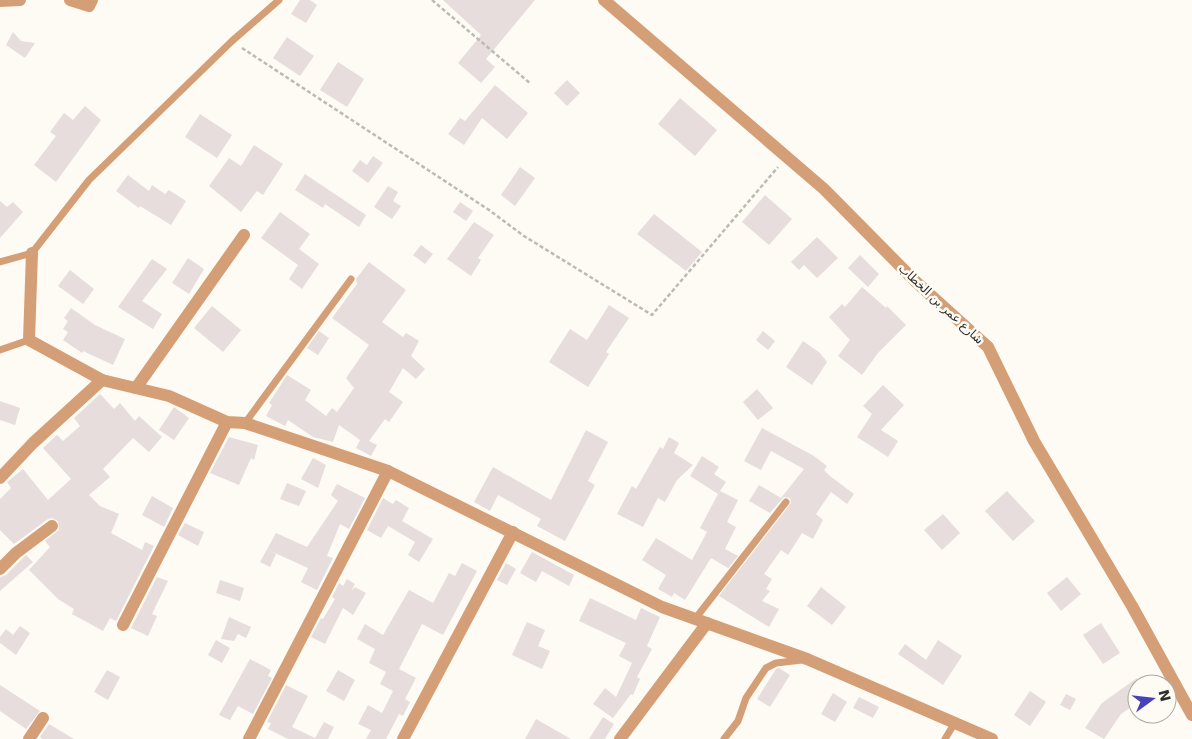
<svg xmlns="http://www.w3.org/2000/svg" width="1192" height="739" viewBox="0 0 1192 739" font-family="'DejaVu Sans',Vazirmatn,sans-serif">
  <style>
    .building { fill: #e6dddc }
    .lines { fill: none; stroke-linecap: round; stroke-linejoin: round }
    .path { stroke: #bdbab5; stroke-width: 2.5; stroke-dasharray: 4 2.5; stroke-linecap: butt }
    .service { stroke: #d49f76; stroke-width: 7 }
    .minor { stroke: #d49f76; stroke-width: 12 }
    .tertiary { stroke: #d49f76; stroke-width: 12 }
    .labels { text-anchor: middle; dominant-baseline: central; stroke-width: 5; stroke-linejoin: round; paint-order: stroke }
    .street-label { font-size: 12px; fill: #2f2e2b; stroke: #fefbf4 }
  </style>
  <rect width="100%" height="100%" fill="#fefbf4"/>
  <!-- building -->
  <g class="building">
    <polygon points="300,0 310,0 317,5 306,23 291,14"/>
    <polygon points="443,0 535,0 486,59 495,67 481,83 458,63 481,35"/>
    <polygon points="13,32 21,41 35,43 25,58 6,45"/>
    <polygon points="287,37 314,56 300,76 273,58"/>
    <polygon points="338,62 364,79 347,107 320,90"/>
    <polygon points="567,80 580,93 567,106 554,93"/>
    <polygon points="495,85 528,113 507,139 482,118 464,145 448,134 460,118 465,121"/>
    <polygon points="680,98 717,130 695,156 658,124"/>
    <polygon points="85,106 101,120 56,182 34,165 56,136 50,132 64,113 73,120"/>
    <polygon points="200,114 232,135 217,158 185,137"/>
    <polygon points="254,145 283,164 263,195 257,191 241,212 209,186 229,158 241,166"/>
    <polygon points="373,156 383,163 368,183 352,171 360,160 367,165"/>
    <polygon points="520,167 535,178 515,206 501,195"/>
    <polygon points="305,174 366,215 359,227 325,204 323,208 295,190"/>
    <polygon points="128,175 149,191 152,185 165,194 169,190 186,201 171,225 140,206 139,208 116,191"/>
    <polygon points="388,186 398,192 393,201 401,206 392,219 374,207"/>
    <polygon points="765,195 792,219 769,245 742,222"/>
    <polygon points="0,201 7,207 13,202 23,212 0,238"/>
    <polygon points="460,202 473,211 466,221 453,212"/>
    <polygon points="280,212 310,234 299,249 319,264 302,289 289,279 298,265 261,238"/>
    <polygon points="654,214 702,252 686,271 637,234"/>
    <polygon points="474,222 494,235 478,258 481,260 471,276 447,259"/>
    <polygon points="817,237 838,258 817,278 804,265 799,270 791,262"/>
    <polygon points="421,245 433,254 425,264 413,255"/>
    <polygon points="860,255 879,274 868,287 848,268"/>
    <polygon points="188,258 204,269 189,294 172,283"/>
    <polygon points="152,259 167,269 142,301 162,314 153,329 118,307"/>
    <polygon points="369,262 406,290 382,322 403,337 406,333 419,341 411,356 425,369 416,379 403,368 389,392 403,402 389,422 385,419 369,441 377,445 371,456 356,448 360,440 339,425 333,442 313,437 288,420 285,426 266,416 272,405 269,403 287,375 311,390 305,400 326,416 332,408 337,412 354,388 346,378 369,345 332,318 357,284 356,279"/>
    <polygon points="70,270 94,289 83,304 58,286"/>
    <polygon points="862,287 886,308 887,306 906,325 878,353 862,375 838,356 850,340 829,317 842,304 845,307"/>
    <polygon points="609,305 629,318 606,352 609,354 588,387 549,362 570,329 587,340"/>
    <polygon points="212,306 241,330 223,352 194,328"/>
    <polygon points="71,308 95,325 125,339 113,365 83,351 82,353 63,340 68,332 63,329 68,321 64,318"/>
    <polygon points="319,331 329,338 318,355 307,348"/>
    <polygon points="763,331 775,341 768,350 756,340"/>
    <polygon points="803,341 820,353 827,362 812,385 786,367"/>
    <polygon points="883,385 904,405 881,430 898,441 888,457 857,437 872,414 863,406"/>
    <polygon points="757,389 773,408 758,420 743,402"/>
    <polygon points="100,394 114,409 120,403 135,421 139,416 162,437 149,452 133,438 103,469 110,477 89,495 100,506 119,514 111,533 142,550 145,542 154,546 116,621 110,618 103,631 72,614 74,609 58,599 29,570 50,547 45,541 59,530 58,521 52,518 48,519 14,544 0,530 0,499 11,488 7,482 23,469 48,500 71,479 43,448 57,435 63,441 80,426 74,418"/>
    <polygon points="0,401 20,408 15,425 0,420"/>
    <polygon points="174,407 189,418 174,440 159,430"/>
    <polygon points="762,428 814,456 827,466 824,470 830,476 854,494 847,504 831,492 816,514 823,520 813,539 802,533 788,555 781,550 764,574 772,579 766,589 770,591 762,601 779,609 769,627 719,596 791,503 790,498 784,497 770,513 749,501 759,485 781,498 804,469 771,451 761,470 744,461"/>
    <polygon points="586,430 608,442 588,481 595,485 565,541 537,526 541,519 498,495 490,511 474,502 493,467 551,500"/>
    <polygon points="229,437 258,445 254,460 251,458 239,485 210,473"/>
    <polygon points="669,437 679,443 674,453 693,465 677,480 665,502 658,498 643,527 617,514 632,486 636,489 660,447 663,449"/>
    <polygon points="702,456 719,467 714,474 726,482 720,491 738,500 727,522 736,527 725,549 738,556 728,568 711,558 685,600 674,593 672,597 658,589 666,575 642,560 656,538 692,560 707,532 700,528 718,494 690,476"/>
    <polygon points="313,458 326,465 318,488 301,479"/>
    <polygon points="287,483 306,491 299,506 280,499"/>
    <polygon points="337,484 365,498 349,529 340,524 327,556 333,558 317,590 301,582 308,568 268,550 276,554 270,567 260,562 276,533 307,547 338,501 331,495"/>
    <polygon points="1007,491 1035,521 1013,541 985,511"/>
    <polygon points="152,496 173,508 164,527 142,515"/>
    <polygon points="383,498 393,504 396,500 409,508 402,521 433,539 419,562 408,555 415,542 388,526 381,538 367,530"/>
    <polygon points="943,514 960,533 942,550 924,530"/>
    <polygon points="185,523 204,532 198,546 178,535"/>
    <polygon points="532,552 574,575 569,586 542,571 536,582 520,573"/>
    <polygon points="26,555 33,562 0,591 0,577 6,575"/>
    <polygon points="462,563 477,571 443,635 422,624 399,669 416,678 405,699 410,702 403,716 399,714 386,739 366,739 371,730 358,724 368,705 382,713 393,691 380,684 386,672 369,663 375,649 357,639 365,624 383,635 409,590 433,603 449,573 455,576"/>
    <polygon points="506,563 516,569 507,585 497,580"/>
    <polygon points="157,577 168,581 152,614 157,616 148,636 131,628"/>
    <polygon points="1067,577 1081,594 1061,611 1047,593"/>
    <polygon points="347,579 355,584 351,591 355,587 366,593 353,615 343,608 325,644 311,637 321,618 323,619 335,599 332,597 339,583 343,586"/>
    <polygon points="220,580 244,588 240,601 216,593"/>
    <polygon points="821,587 846,607 832,625 807,606"/>
    <polygon points="590,598 636,620 641,608 660,617 647,646 652,649 637,677 640,679 633,695 631,694 613,718 593,704 605,688 616,697 632,663 619,656 626,643 579,621"/>
    <polygon points="229,617 251,627 246,638 238,634 234,641 221,639"/>
    <polygon points="527,622 545,630 538,646 550,651 542,669 512,655"/>
    <polygon points="1101,623 1120,653 1103,664 1083,635"/>
    <polygon points="20,626 30,633 16,655 0,643 0,637 6,629 13,635"/>
    <polygon points="216,640 230,648 222,663 208,655"/>
    <polygon points="938,640 962,656 943,685 898,654 905,644 926,660"/>
    <polygon points="250,659 271,670 268,676 272,678 253,714 238,706 230,720 219,715"/>
    <polygon points="779,668 790,675 770,707 757,699 776,669"/>
    <polygon points="107,670 120,677 108,700 94,692"/>
    <polygon points="338,670 355,680 344,701 326,691"/>
    <polygon points="1137,678 1137,703 1121,714 1104,739 1085,728 1102,703"/>
    <polygon points="0,685 40,711 26,729 0,711"/>
    <polygon points="286,685 308,696 292,727 315,738 324,722 334,727 328,739 288,739 268,729 271,723 267,722"/>
    <polygon points="1030,691 1046,702 1030,726 1014,715"/>
    <polygon points="833,693 847,702 835,722 821,714"/>
    <polygon points="1066,694 1076,699 1070,710 1060,705"/>
    <polygon points="859,697 879,707 873,718 853,708"/>
    <polygon points="603,717 614,724 605,739 589,739"/>
    <polygon points="536,719 571,739 525,739"/>
    <polygon points="49,724 74,739 42,739 40,737"/>
  </g>
  <g class="lines">
    <!-- path -->
    <g class="path">
      <polyline points="432,0 531,84"/>
      <polyline points="242,48 489,210 524,236 652,315 778,167"/>
    </g>
    <!-- service -->
    <g class="service">
      <polyline points="0,262 32,253 89,180 232,41 279,0"/>
      <polyline points="0,350 29,340"/>
      <polyline points="245,423 351,279"/>
      <polyline points="695,619 786,502"/>
      <polyline points="724,739 738,721 746,698 766,668 776,663 802,660"/>
      <polyline points="945,739 954,724"/>
    </g>
    <!-- minor -->
    <g class="minor">
      <polyline points="70,0 89,6 92,0"/>
      <polyline points="0,1 20,0"/>
      <polyline points="32,253 29,340 102,380 169,396 227,422 245,423 388,471 662,607 807,659 992,739"/>
      <polyline points="136,388 244,235"/>
      <polyline points="0,478 33,443 102,380"/>
      <polyline points="0,569 16,553 52,526"/>
      <polyline points="123,625 227,422"/>
      <polyline points="29,739 43,718"/>
      <polyline points="249,739 388,471"/>
      <polyline points="403,739 513,532"/>
      <polyline points="620,739 707,623"/>
    </g>
    <!-- tertiary -->
    <polyline class="tertiary" points="604,0 824,189 915,281 988,347 1034,441 1132,606 1192,715"/>
  </g>
  <g class="labels">
    <!-- street labels -->
    <g class="street-label">
      <text transform="translate(941 304) rotate(43)">شارع عمر بن الخطاب</text>
    </g>
  </g>
  <!-- north arrow -->
  <g transform="translate(1152 699) rotate(75)"><circle r="24" fill="#fefbf4" stroke="#aba9a4"/>
  <path d="M0-4L9 19L0 12L-9 19Z" fill="#4941b8"/>
  <text y="-8" font-size="14" font-weight="bold" text-anchor="middle" fill="#2f2e2b">N</text>
  </g>
</svg>
